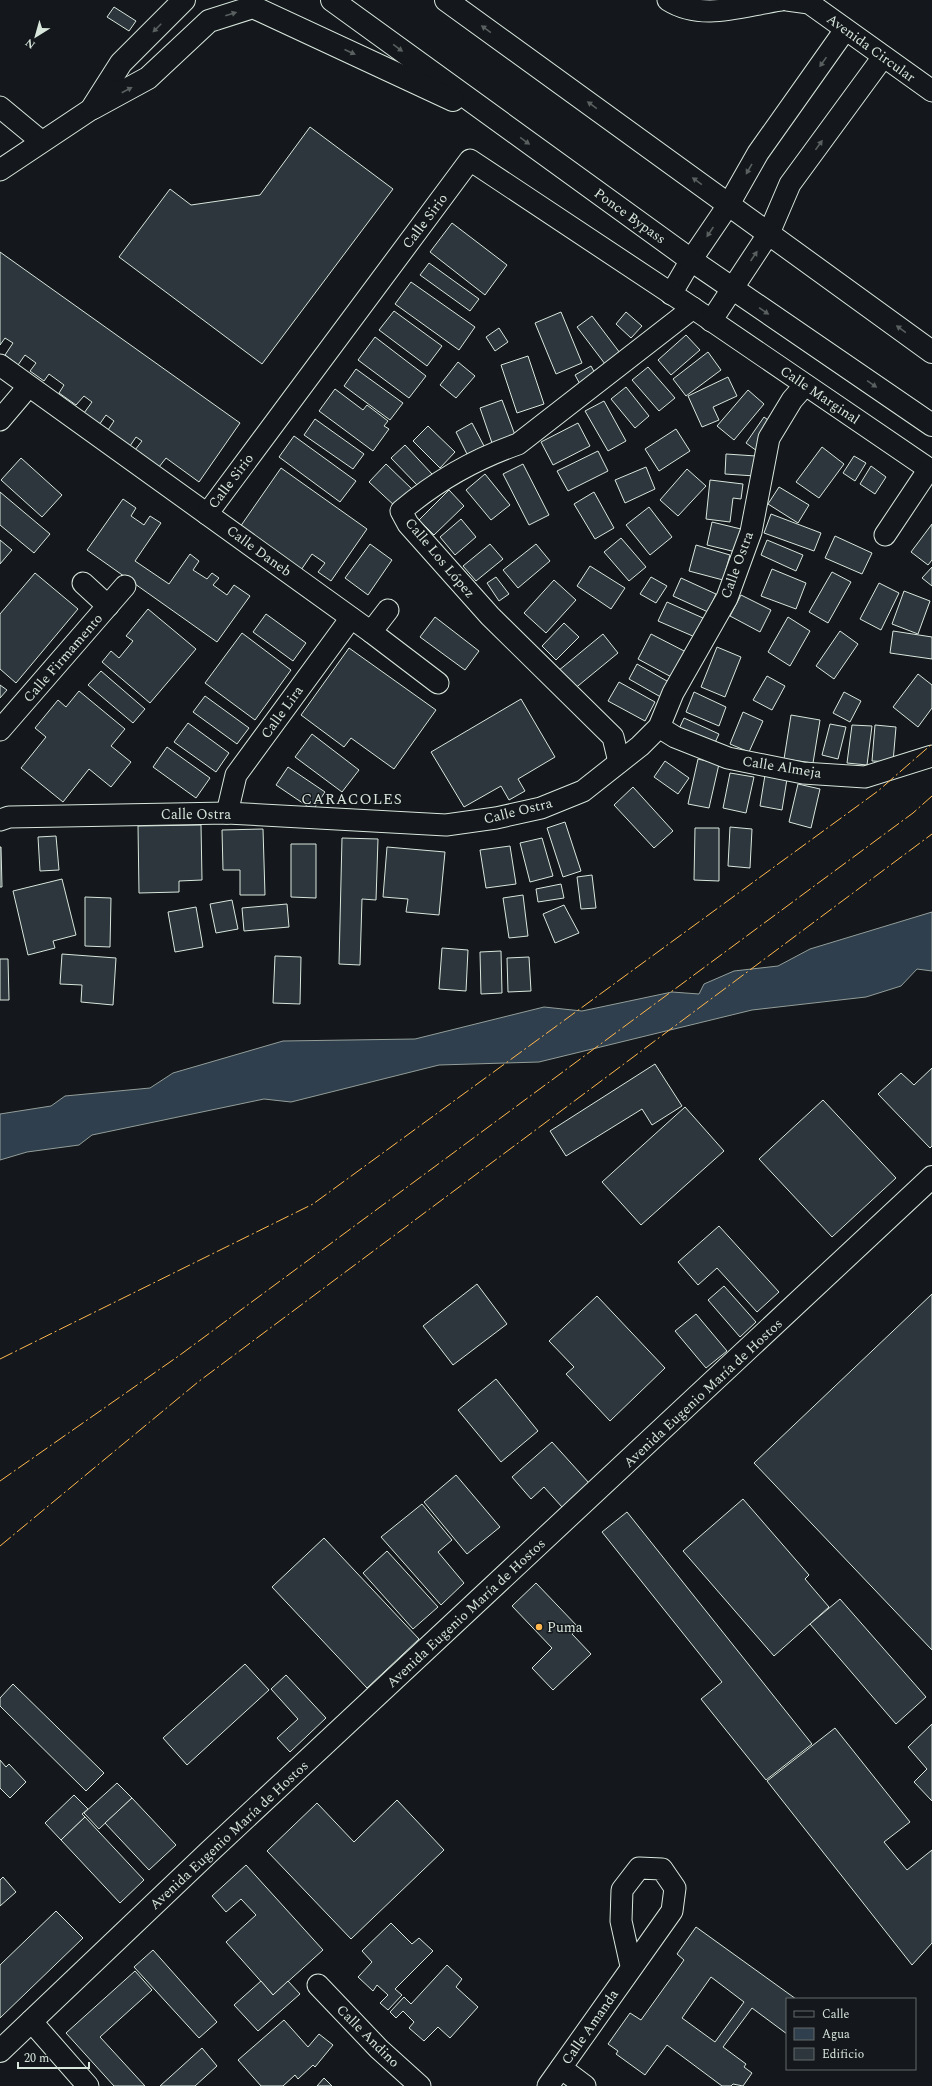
<svg xmlns="http://www.w3.org/2000/svg" width="932" height="2086" viewBox="0 0 932 2086" font-family="Spectral,serif">
  <style>
    .water { fill: #2f3f4d; stroke: #939e99 }
    .building { fill: #2c363c; stroke: #d8e6dc; fill-rule: evenodd }
    .lines { fill: none; stroke-linecap: round; stroke-linejoin: round }
    .street-casing { stroke: #d8e6dc; stroke-width: 23 }
    .primary-casing { stroke: #d8e6dc; stroke-width: 24 }
    .highway-casing { stroke: #d8e6dc; stroke-width: 24 }
    .street { stroke: #14181c; stroke-width: 21 }
    .primary { stroke: #14181c; stroke-width: 22 }
    .highway { stroke: #14181c; stroke-width: 22 }
    .power { stroke: #ffb74d; stroke-width: 1; stroke-dasharray: 14 3 2 3; stroke-linecap: butt }
    .oneway { fill: #59605f }
    .poi-dot { fill: #ffb74d; stroke: #14181c; stroke-width: 1.5 }
    .labels { text-anchor: middle; dominant-baseline: central; stroke-width: 3; stroke-linejoin: round; paint-order: stroke }
    .street-label { font-size: 14px; fill: #d8e6dc; stroke: #14181c }
    .poi-label { font-size: 14px; fill: #d8e6dc; stroke: #14181c; text-anchor: start }
    .neighbourhood-label { font-size: 15px; letter-spacing: 1px; fill: #d8e6dc; stroke: #14181c }
  </style>
  <rect width="100%" height="100%" fill="#14181c"/>
  <!-- water -->
  <polygon class="water" points="932,912 932,971 917,969 901,986 866,997 752,1010 539,1062 439,1065 291,1102 264,1099 92,1135 79,1145 27,1152 0,1160 0,1114 51,1106 65,1096 150,1088 173,1073 283,1041 415,1039 544,1007 582,1011 672,992 699,994 704,984 734,971 778,966 810,949"/>
  <!-- building -->
  <g class="building">
    <polygon points="114,7 136,21 129,31 107,17"/>
    <polygon points="310,127 393,189 262,364 119,257 170,189 191,205 260,195"/>
    <polygon points="452,223 507,265 485,295 430,252"/>
    <polygon points="0,252 240,423 199,482 166,458 159,467 135,450 142,441 136,437 130,446 108,430 114,421 106,415 99,425 84,413 92,402 84,396 76,405 59,393 64,385 49,374 44,381 30,371 36,363 25,355 18,365 5,355 13,343 5,338 0,345"/>
    <polygon points="429,263 479,299 470,311 420,275"/>
    <polygon points="411,282 475,327 459,350 395,304"/>
    <polygon points="394,311 442,346 427,366 379,330"/>
    <polygon points="561,312 582,363 556,374 535,323"/>
    <polygon points="626,312 642,326 631,338 616,324"/>
    <polygon points="592,316 620,353 605,364 577,327"/>
    <polygon points="499,328 508,342 495,351 486,337"/>
    <polygon points="686,335 700,350 671,375 658,360"/>
    <polygon points="375,337 426,376 409,398 358,360"/>
    <polygon points="708,352 721,370 686,396 673,379"/>
    <polygon points="528,356 544,404 517,413 501,365"/>
    <polygon points="458,362 475,376 456,398 440,385"/>
    <polygon points="591,366 597,377 581,386 575,375"/>
    <polygon points="648,367 675,398 659,411 632,380"/>
    <polygon points="356,369 403,403 390,420 344,386"/>
    <polygon points="728,377 737,396 713,407 719,420 702,427 688,396"/>
    <polygon points="626,387 649,416 635,428 611,399"/>
    <polygon points="335,389 363,410 367,405 388,421 384,426 389,429 373,451 319,411"/>
    <polygon points="748,390 764,404 734,440 717,426"/>
    <polygon points="502,400 515,435 492,443 480,408"/>
    <polygon points="604,401 626,441 608,451 585,411"/>
    <polygon points="764,417 775,425 757,451 746,443"/>
    <polygon points="315,419 364,454 353,469 304,435"/>
    <polygon points="472,423 484,446 467,454 456,432"/>
    <polygon points="578,423 590,446 553,465 541,442"/>
    <polygon points="428,426 455,452 440,468 413,441"/>
    <polygon points="676,429 690,451 659,471 645,449"/>
    <polygon points="294,436 356,481 340,502 279,457"/>
    <polygon points="405,445 432,474 418,486 391,458"/>
    <polygon points="822,447 844,464 819,498 796,482"/>
    <polygon points="598,451 608,471 568,491 557,471"/>
    <polygon points="726,454 756,456 755,476 725,474"/>
    <polygon points="854,456 866,463 855,481 843,473"/>
    <polygon points="21,458 62,495 42,517 1,480"/>
    <polygon points="386,464 413,490 396,507 369,482"/>
    <polygon points="523,464 549,515 529,525 503,474"/>
    <polygon points="871,466 886,477 875,494 860,484"/>
    <polygon points="646,467 655,489 625,503 615,480"/>
    <polygon points="281,468 367,529 331,581 318,572 325,563 312,554 301,570 240,527"/>
    <polygon points="687,469 706,486 678,516 660,500"/>
    <polygon points="485,474 510,505 491,520 466,490"/>
    <polygon points="710,480 743,484 741,499 733,498 730,522 706,519"/>
    <polygon points="779,487 809,505 798,523 768,504"/>
    <polygon points="449,490 464,506 434,535 419,520"/>
    <polygon points="0,492 50,534 34,553 0,525"/>
    <polygon points="594,492 614,528 595,539 574,504"/>
    <polygon points="123,499 136,508 131,516 144,525 150,516 161,523 135,561 169,584 190,554 199,561 193,570 207,579 212,573 219,578 213,585 227,595 234,585 250,596 217,642 87,550"/>
    <polygon points="649,507 672,537 650,555 626,525"/>
    <polygon points="771,514 821,533 814,551 764,533"/>
    <polygon points="461,519 476,537 455,555 440,537"/>
    <polygon points="712,522 741,529 736,552 707,545"/>
    <polygon points="932,524 932,560 928,565 911,552"/>
    <polygon points="835,536 872,553 862,574 825,558"/>
    <polygon points="621,538 646,567 629,581 604,552"/>
    <polygon points="0,540 12,550 0,564"/>
    <polygon points="767,540 803,555 796,571 761,555"/>
    <polygon points="370,544 392,560 368,595 345,578"/>
    <polygon points="490,544 503,559 476,581 463,566"/>
    <polygon points="536,544 550,561 518,588 503,570"/>
    <polygon points="696,545 730,555 723,580 689,571"/>
    <polygon points="590,566 625,588 611,609 577,586"/>
    <polygon points="932,567 932,586 922,578"/>
    <polygon points="772,569 806,583 796,609 761,596"/>
    <polygon points="832,572 851,582 828,623 809,612"/>
    <polygon points="35,573 78,609 16,683 0,669 0,614"/>
    <polygon points="496,577 509,594 499,601 487,583"/>
    <polygon points="651,577 667,586 656,603 640,594"/>
    <polygon points="681,578 716,594 708,612 673,596"/>
    <polygon points="554,580 576,600 546,633 524,613"/>
    <polygon points="879,583 899,593 881,630 860,619"/>
    <polygon points="904,591 930,601 918,634 892,624"/>
    <polygon points="741,595 771,610 760,632 730,616"/>
    <polygon points="667,602 703,618 695,637 658,621"/>
    <polygon points="148,609 196,649 150,703 102,662 111,651 119,658 133,641 126,636"/>
    <polygon points="266,614 306,643 293,661 253,632"/>
    <polygon points="435,617 479,651 465,670 420,637"/>
    <polygon points="788,617 810,631 790,666 768,652"/>
    <polygon points="564,623 579,637 556,660 542,646"/>
    <polygon points="840,631 858,644 834,679 816,666"/>
    <polygon points="893,631 932,637 932,659 890,653"/>
    <polygon points="242,633 291,670 255,720 205,683"/>
    <polygon points="603,634 618,653 573,690 558,671"/>
    <polygon points="651,634 690,654 677,680 638,659"/>
    <polygon points="717,647 741,657 725,697 701,687"/>
    <polygon points="349,648 436,710 394,769 351,738 344,747 301,715"/>
    <polygon points="637,664 674,685 666,700 629,679"/>
    <polygon points="101,671 145,709 133,723 88,685"/>
    <polygon points="918,674 932,685 932,708 918,727 893,707"/>
    <polygon points="767,676 785,686 772,710 753,700"/>
    <polygon points="619,682 655,702 645,721 608,701"/>
    <polygon points="0,685 7,690 0,698"/>
    <polygon points="79,691 125,729 111,746 131,762 111,787 89,769 63,802 21,768 46,737 35,728 58,700 66,707"/>
    <polygon points="694,692 726,707 719,726 686,712"/>
    <polygon points="844,692 861,701 850,722 833,713"/>
    <polygon points="205,696 249,728 237,744 193,712"/>
    <polygon points="521,699 555,757 518,779 525,791 509,800 501,786 464,807 431,752"/>
    <polygon points="743,712 763,721 749,752 730,744"/>
    <polygon points="791,715 820,720 813,763 784,759"/>
    <polygon points="684,718 719,734 712,749 677,733"/>
    <polygon points="188,723 229,753 216,772 174,742"/>
    <polygon points="830,724 846,727 838,759 822,755"/>
    <polygon points="852,725 872,726 867,765 847,763"/>
    <polygon points="875,725 896,727 893,762 872,761"/>
    <polygon points="312,734 359,770 342,792 295,757"/>
    <polygon points="167,747 210,778 196,798 153,767"/>
    <polygon points="698,759 719,764 709,808 688,804"/>
    <polygon points="665,761 689,778 678,794 654,777"/>
    <polygon points="288,767 325,792 313,810 276,785"/>
    <polygon points="730,773 754,777 746,813 723,808"/>
    <polygon points="765,775 787,779 782,810 760,806"/>
    <polygon points="798,784 820,789 811,828 789,822"/>
    <polygon points="633,787 673,831 654,848 614,805"/>
    <polygon points="565,822 581,871 563,877 547,828"/>
    <polygon points="201,825 202,880 179,881 179,892 139,893 138,826"/>
    <polygon points="730,827 752,829 750,868 728,866"/>
    <polygon points="695,828 719,828 719,881 694,880"/>
    <polygon points="263,829 265,895 240,895 240,870 223,870 222,830"/>
    <polygon points="56,836 59,870 40,871 38,837"/>
    <polygon points="342,838 378,839 376,900 362,899 360,965 339,964"/>
    <polygon points="542,838 553,876 530,882 520,843"/>
    <polygon points="291,844 316,844 316,898 291,897"/>
    <polygon points="510,846 516,884 486,888 480,850"/>
    <polygon points="0,847 1,847 2,887 0,887"/>
    <polygon points="387,847 445,852 439,915 406,912 408,899 383,897"/>
    <polygon points="592,875 596,908 581,909 577,877"/>
    <polygon points="62,879 76,935 53,941 55,948 28,955 13,891"/>
    <polygon points="561,884 564,898 538,902 536,889"/>
    <polygon points="523,895 528,936 509,938 503,898"/>
    <polygon points="85,897 111,898 110,947 85,946"/>
    <polygon points="232,900 238,929 216,933 210,904"/>
    <polygon points="287,904 289,927 244,931 242,908"/>
    <polygon points="564,905 579,933 555,943 543,914"/>
    <polygon points="196,907 203,947 175,952 168,912"/>
    <polygon points="442,948 468,950 466,991 439,989"/>
    <polygon points="501,951 502,993 481,994 480,952"/>
    <polygon points="62,954 116,958 113,1005 81,1002 82,985 60,984"/>
    <polygon points="275,956 301,957 300,1004 273,1003"/>
    <polygon points="529,957 531,991 508,992 507,958"/>
    <polygon points="0,959 8,959 9,1000 0,1000"/>
    <polygon points="655,1064 682,1106 652,1125 642,1109 566,1156 550,1131"/>
    <polygon points="932,1068 932,1146 930,1148 878,1094 901,1073 914,1085"/>
    <polygon points="823,1100 896,1178 832,1237 759,1159"/>
    <polygon points="685,1107 724,1151 641,1225 602,1182"/>
    <polygon points="719,1226 779,1292 757,1312 717,1268 698,1285 678,1262"/>
    <polygon points="477,1284 507,1324 453,1365 423,1326"/>
    <polygon points="724,1286 756,1322 740,1337 708,1300"/>
    <polygon points="932,1294 932,1650 754,1463"/>
    <polygon points="597,1296 665,1368 610,1421 566,1374 574,1367 549,1341"/>
    <polygon points="696,1314 727,1351 706,1368 675,1331"/>
    <polygon points="496,1379 538,1431 501,1462 458,1410"/>
    <polygon points="552,1442 589,1483 562,1507 544,1487 531,1499 512,1477"/>
    <polygon points="456,1475 500,1527 467,1554 424,1502"/>
    <polygon points="743,1499 809,1575 805,1579 829,1607 774,1656 683,1551"/>
    <polygon points="422,1504 452,1540 438,1552 464,1583 441,1605 381,1537"/>
    <polygon points="627,1512 812,1744 766,1780 701,1699 722,1682 602,1532"/>
    <polygon points="324,1538 419,1639 367,1688 272,1587"/>
    <polygon points="387,1551 438,1607 413,1629 363,1573"/>
    <polygon points="536,1583 579,1628 572,1634 591,1654 553,1690 532,1668 552,1648 512,1606"/>
    <polygon points="840,1599 926,1697 896,1724 810,1624"/>
    <polygon points="245,1664 269,1690 187,1765 163,1738"/>
    <polygon points="286,1675 326,1718 290,1752 277,1738 298,1719 271,1689"/>
    <polygon points="13,1684 104,1773 86,1791 0,1706 0,1698"/>
    <polygon points="932,1724 932,1801 914,1782 927,1769 908,1747"/>
    <polygon points="835,1728 910,1822 884,1842 907,1870 932,1850 932,1943 912,1965 767,1781"/>
    <polygon points="0,1760 6,1767 9,1764 26,1782 10,1798 0,1788"/>
    <polygon points="117,1783 132,1798 99,1829 84,1813"/>
    <polygon points="74,1795 88,1809 82,1814 85,1817 61,1840 45,1823"/>
    <polygon points="132,1798 176,1845 149,1870 105,1823"/>
    <polygon points="397,1800 444,1850 351,1939 267,1851 317,1803 354,1842"/>
    <polygon points="85,1817 144,1880 120,1903 61,1840"/>
    <polygon points="246,1865 323,1950 273,1995 226,1942 256,1915 241,1899 226,1912 212,1896"/>
    <polygon points="3,1877 16,1892 0,1906 0,1880"/>
    <polygon points="56,1911 83,1938 0,2018 0,1965"/>
    <polygon points="391,1923 412,1944 419,1938 433,1951 395,1989 402,1995 388,2010 380,2003 388,1995 377,1985 373,1991 358,1977 372,1962 362,1951"/>
    <path d="M696,1927L796,1999H787V2034L752,2008L723,2047L746,2064L744,2067L752,2073L743,2086L733,2084L731,2086H722L667,2045L645,2075L616,2054L618,2051L608,2044L630,2013L641,2020L684,1960L677,1954ZM711,1977L744,2002L715,2042L682,2018Z"/>
    <polygon points="153,1950 217,2022 199,2038 134,1967"/>
    <polygon points="447,1965 462,1979 456,1987 478,2007 450,2038 438,2027 424,2041 409,2028 414,2022 403,2011 396,2018 390,2012 404,1997 411,2004"/>
    <polygon points="135,1971 152,1990 100,2037 145,2086 114,2086 66,2033"/>
    <polygon points="261,1981 273,1995 288,1981 300,1994 258,2031 234,2005"/>
    <polygon points="284,2020 308,2047 319,2034 333,2045 315,2067 313,2065 298,2079 295,2075 283,2086 261,2086 238,2060"/>
    <polygon points="202,2048 217,2066 195,2086 160,2086"/>
    <polygon points="324,2078 332,2086 317,2086"/>
  </g>
  <g class="lines">
    <defs>
      <g id="street">
        <path d="M668,0C703,22 744,5 781,0"/>
        <polyline points="787,0 809,3 932,91"/>
        <polyline points="0,107 41,141"/>
        <polyline points="0,170 93,108"/>
        <polyline points="671,294 691,260 729,204 758,153 845,30"/>
        <polyline points="711,321 769,233 790,184 883,57"/>
        <polyline points="0,365 371,632 438,683"/>
        <polyline points="0,420 28,387"/>
        <polyline points="207,514 470,160 693,308 932,471"/>
        <polyline points="885,535 929,469"/>
        <polyline points="83,583 108,606"/>
        <polyline points="371,632 388,610"/>
        <polyline points="659,727 675,737 728,758 803,773 865,777 932,756"/>
        <polyline points="0,730 125,586"/>
        <path d="M619,762L613,737L490,616L408,524L401,511C436,481 475,459 518,444L693,308"/>
        <polyline points="227,813 236,775 351,618"/>
        <polyline points="0,820 9,817 227,813 446,825 496,818 541,808 583,791 640,746 659,727 673,693 727,598 751,532 769,438 792,400 805,385"/>
        <polyline points="318,1985 379,2049 420,2086"/>
        <polyline points="31,2021 88,2086"/>
        <polyline points="561,2068 585,2086"/>
        <polyline points="548,2086 672,1911 675,1888 662,1869 639,1868 622,1890 621,1921 631,1966"/>
      </g>
      <polyline id="primary" points="0,2051 209,1852 932,1177"/>
      <g id="highway">
        <polyline points="332,0 691,260 932,425"/>
        <polyline points="446,0 932,352"/>
        <polyline points="93,107 121,63 184,0"/>
        <polyline points="93,108 148,78 209,21 253,7 453,100"/>
      </g>
    </defs>
    <!-- street casing -->
    <use href="#street" class="street-casing"/>
    <!-- primary casing -->
    <use href="#primary" class="primary-casing"/>
    <!-- highway casing -->
    <use href="#highway" class="highway-casing"/>
    <!-- street -->
    <use href="#street" class="street"/>
    <!-- primary -->
    <use href="#primary" class="primary"/>
    <!-- highway -->
    <use href="#highway" class="highway"/>
    <!-- power -->
    <g class="power">
      <polyline points="0,1359 313,1204 878,791 932,744"/>
      <polyline points="0,1481 180,1355 913,813 932,796"/>
      <polyline points="0,1546 198,1382 932,834"/>
    </g>
  </g>
  <!-- one-way arrows -->
  <defs><path id="oneway-solid" d="M-6-.8H1V-3.2L6.5 0L1 3.2V.8H-6Z"/></defs>
  <g class="oneway">
    <use href="#oneway-solid" transform="translate(231 14) rotate(-18)"/>
    <use href="#oneway-solid" transform="translate(157 28) rotate(135)"/>
    <use href="#oneway-solid" transform="translate(486 29) rotate(-144)"/>
    <use href="#oneway-solid" transform="translate(398 48) rotate(36)"/>
    <use href="#oneway-solid" transform="translate(350 52) rotate(24)"/>
    <use href="#oneway-solid" transform="translate(823 62) rotate(125)"/>
    <use href="#oneway-solid" transform="translate(127 90) rotate(-28)"/>
    <use href="#oneway-solid" transform="translate(592 105) rotate(-144)"/>
    <use href="#oneway-solid" transform="translate(525 141) rotate(36)"/>
    <use href="#oneway-solid" transform="translate(819 145) rotate(-54)"/>
    <use href="#oneway-solid" transform="translate(749 169) rotate(120)"/>
    <use href="#oneway-solid" transform="translate(697 181) rotate(-144)"/>
    <use href="#oneway-solid" transform="translate(710 232) rotate(124)"/>
    <use href="#oneway-solid" transform="translate(754 256) rotate(-56)"/>
    <use href="#oneway-solid" transform="translate(764 311) rotate(34)"/>
    <use href="#oneway-solid" transform="translate(901 329) rotate(-144)"/>
    <use href="#oneway-solid" transform="translate(872 384) rotate(35)"/>
  </g>
  <!-- markers -->
  <circle class="poi-dot" cx="539" cy="1627" r="4"/>
  <g class="labels">
    <!-- street labels -->
    <g class="street-label">
      <text transform="translate(871 48) rotate(36)">Avenida Circular</text>
      <text transform="translate(630 216) rotate(36)">Ponce Bypass</text>
      <text transform="translate(425 221) rotate(-53)">Calle Sirio</text>
      <text transform="translate(820 395) rotate(34)">Calle Marginal</text>
      <text transform="translate(231 481) rotate(-53)">Calle Sirio</text>
      <text transform="translate(259 551) rotate(36)">Calle Daneb</text>
      <text transform="translate(440 558) rotate(50)">Calle Los López</text>
      <text transform="translate(737 565) rotate(-70)">Calle Ostra</text>
      <text transform="translate(63 658) rotate(-49)">Calle Firmamento</text>
      <text transform="translate(282 712) rotate(-54)">Calle Lira</text>
      <text transform="translate(782 767) rotate(9)">Calle Almeja</text>
      <text transform="translate(518 811) rotate(-14)">Calle Ostra</text>
      <text x="196" y="814">Calle Ostra</text>
      <text transform="translate(703 1393) rotate(-43)">Avenida Eugenio María de Hostos</text>
      <text transform="translate(466 1613) rotate(-43)">Avenida Eugenio María de Hostos</text>
      <text transform="translate(229 1835) rotate(-43)">Avenida Eugenio María de Hostos</text>
      <text transform="translate(590 2027) rotate(-55)">Calle Amanda</text>
      <text transform="translate(368 2036) rotate(45)">Calle Andino</text>
    </g>
    <!-- poi labels -->
    <g class="poi-label">
      <text x="547" y="1627">Puma</text>
    </g>
    <!-- neighbourhood labels -->
    <g class="neighbourhood-label">
      <text x="352" y="799">CARACOLES</text>
    </g>
  </g>
  <!-- legend -->
  <rect x="786" y="1998" width="130" height="72" fill="#14181c" stroke="#626a69"/>
  <rect x="794" y="2011" width="20" height="6" fill="#14181c" stroke="#626a69"/>
  <text x="822" y="2018" font-size="12" fill="#d8e6dc">Calle</text>
  <rect x="794" y="2028" width="20" height="12" fill="#2f3f4d" stroke="#626a69"/>
  <text x="822" y="2038" font-size="12" fill="#d8e6dc">Agua</text>
  <rect x="794" y="2048" width="20" height="12" fill="#2c363c" stroke="#626a69"/>
  <text x="822" y="2058" font-size="12" fill="#d8e6dc">Edificio</text>
  <!-- north arrow -->
  <g transform="translate(36 36) rotate(217)" stroke="#14181c" stroke-width="3" paint-order="stroke">
  <path d="M0-3L7 15L0 10L-7 15Z" fill="#d8e6dc"/>
  <text y="-6" font-size="11" font-weight="bold" text-anchor="middle" fill="#d8e6dc">N</text>
  </g>
  <!-- scale -->
  <path d="M18 2062v6h71v-6" fill="none" stroke="#d8e6dc" stroke-width="2"/>
  <text x="24" y="2062" font-size="12" fill="#d8e6dc" stroke="#14181c" stroke-width="3" paint-order="stroke">20 m</text>
</svg>
